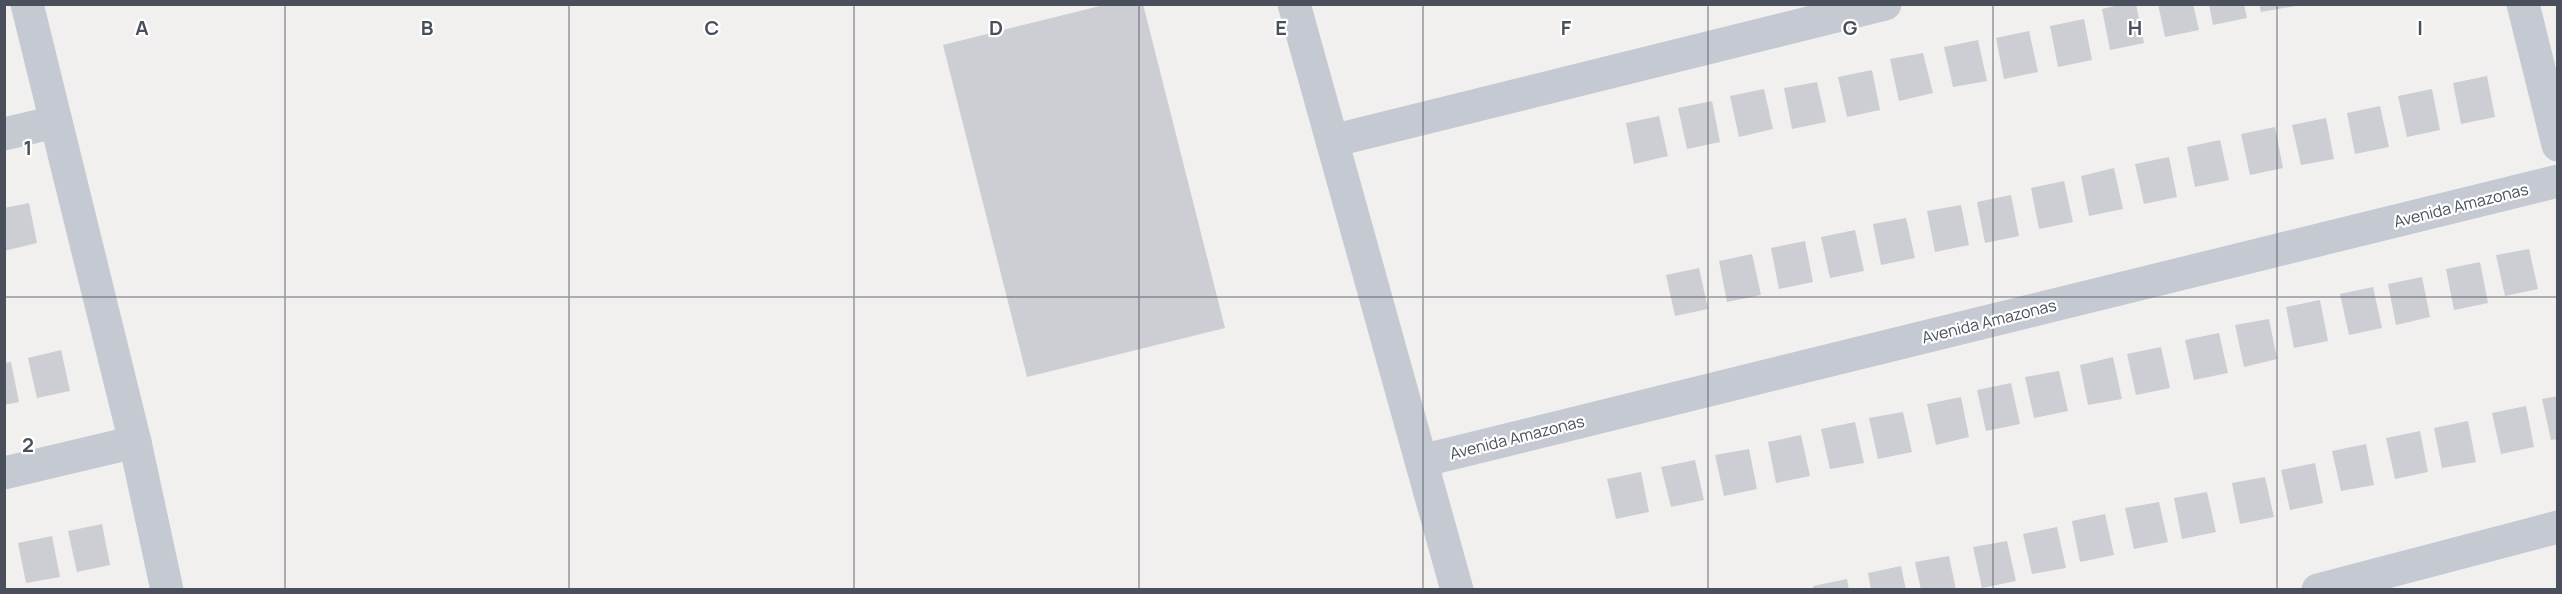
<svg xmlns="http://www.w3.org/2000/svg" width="2562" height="594" viewBox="0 0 2562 594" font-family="Manrope,sans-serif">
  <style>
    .building { fill: #cdced3 }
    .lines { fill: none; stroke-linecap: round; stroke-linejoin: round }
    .minor { stroke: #c4c9d2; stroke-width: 33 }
    .grid { fill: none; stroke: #494f5b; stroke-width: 1.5; stroke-opacity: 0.55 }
    .labels { text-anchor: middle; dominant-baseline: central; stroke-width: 4.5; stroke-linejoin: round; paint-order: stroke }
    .street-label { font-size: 16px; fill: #494f5b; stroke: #fff }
    .grid-label { font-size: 20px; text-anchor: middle; font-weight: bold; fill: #494f5b; stroke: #fff; stroke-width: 4.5; stroke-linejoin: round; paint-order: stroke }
  </style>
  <rect width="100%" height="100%" fill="#f1f0ef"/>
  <!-- building -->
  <g class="building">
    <polygon points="1108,4 1143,4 1225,328 1027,377 943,45"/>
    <polygon points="2123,4 2136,4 2144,43 2110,50 2102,9"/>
    <polygon points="2158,4 2193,4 2199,30 2165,37"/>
    <polygon points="2209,4 2244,4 2247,18 2213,25"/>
    <polygon points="2259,4 2296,4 2296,6 2261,12"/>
    <polygon points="2084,19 2092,60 2058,67 2050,26"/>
    <polygon points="2029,31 2038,72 2004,79 1996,38"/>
    <polygon points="1978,40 1987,81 1953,87 1944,47"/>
    <polygon points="1923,53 1933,93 1899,101 1890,59"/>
    <polygon points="1872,70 1880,110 1847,117 1838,77"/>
    <polygon points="2487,76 2495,117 2461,124 2453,83"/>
    <polygon points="1817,82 1826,122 1792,129 1784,88"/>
    <polygon points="1764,89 1773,129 1739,137 1730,96"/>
    <polygon points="2432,89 2440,130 2407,137 2398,96"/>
    <polygon points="1712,101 1720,142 1687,149 1678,108"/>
    <polygon points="2380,106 2389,147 2355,154 2347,113"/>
    <polygon points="1659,116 1668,156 1634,164 1626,123"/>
    <polygon points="2326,118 2334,159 2301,165 2292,125"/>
    <polygon points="2275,127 2283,168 2250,175 2241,134"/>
    <polygon points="2220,140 2229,180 2195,187 2187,147"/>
    <polygon points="2169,157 2177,197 2144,204 2135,164"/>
    <polygon points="2114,168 2123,209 2089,216 2081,176"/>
    <polygon points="2064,181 2073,222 2039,229 2031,188"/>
    <polygon points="2011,195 2019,236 1985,243 1977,202"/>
    <polygon points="29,203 37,243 4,251 4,208"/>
    <polygon points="1961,205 1969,245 1935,252 1927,211"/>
    <polygon points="1906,218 1915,258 1881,265 1873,224"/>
    <polygon points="1855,230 1864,271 1830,278 1821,237"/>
    <polygon points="1805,241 1813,282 1779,289 1771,248"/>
    <polygon points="2529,249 2538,289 2505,296 2496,255"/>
    <polygon points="1752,254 1761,295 1727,302 1719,261"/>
    <polygon points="2480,262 2488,303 2454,310 2446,269"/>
    <polygon points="1699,268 1708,309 1675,316 1666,275"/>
    <polygon points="2422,277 2430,317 2396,325 2388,284"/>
    <polygon points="2373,287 2382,328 2349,335 2340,294"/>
    <polygon points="2320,300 2328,341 2294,348 2286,307"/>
    <polygon points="2269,319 2277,359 2244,367 2235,325"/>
    <polygon points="2219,333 2228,373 2194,380 2185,340"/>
    <polygon points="2161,347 2170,388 2136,395 2127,354"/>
    <polygon points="61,350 70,391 37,398 28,358"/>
    <polygon points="2113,357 2122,399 2088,405 2080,365"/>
    <polygon points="11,362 19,402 4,405 4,363"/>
    <polygon points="2059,371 2068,411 2034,418 2025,377"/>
    <polygon points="2011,383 2020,424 1986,431 1977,390"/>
    <polygon points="2558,396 2558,439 2551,440 2542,399"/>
    <polygon points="1961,397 1969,437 1936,445 1927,404"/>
    <polygon points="2526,406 2534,447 2501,454 2492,413"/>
    <polygon points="1903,412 1912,452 1878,459 1869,418"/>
    <polygon points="2468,421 2476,462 2442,468 2434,428"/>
    <polygon points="1855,422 1864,463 1830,469 1821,429"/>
    <polygon points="2420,431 2428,472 2395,479 2386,438"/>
    <polygon points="1801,435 1810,476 1776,483 1768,442"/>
    <polygon points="2366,444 2374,485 2341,491 2332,451"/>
    <polygon points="1749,449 1757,489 1724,496 1715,455"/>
    <polygon points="1695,460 1704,500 1671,507 1661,467"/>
    <polygon points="2315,463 2323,503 2290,510 2281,470"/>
    <polygon points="1641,472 1649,512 1616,519 1607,479"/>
    <polygon points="2265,477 2274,517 2240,524 2232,483"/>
    <polygon points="2207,492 2216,532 2182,539 2174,498"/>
    <polygon points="2159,502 2168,542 2134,549 2125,508"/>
    <polygon points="2105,514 2114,555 2080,562 2072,521"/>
    <polygon points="102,524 110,565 77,572 68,531"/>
    <polygon points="2057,527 2066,568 2032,574 2023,534"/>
    <polygon points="52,536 60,577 26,583 18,543"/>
    <polygon points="2007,541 2016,581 1982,588 1973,547"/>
    <polygon points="1949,556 1956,590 1921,590 1915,562"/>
    <polygon points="1901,566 1906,590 1871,590 1868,573"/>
    <polygon points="1847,579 1849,590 1814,590 1813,586"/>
  </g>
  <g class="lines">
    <!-- minor -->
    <g class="minor">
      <polyline points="27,4 135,442 167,590"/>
      <polyline points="1294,4 1457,590"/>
      <polyline points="2523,4 2558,145"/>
      <polyline points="4,134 55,122"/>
      <polyline points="1332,141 1885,4"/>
      <polyline points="1421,461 2558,181"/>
      <polyline points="4,473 135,442"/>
      <polyline points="2318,590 2558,527"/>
    </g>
  </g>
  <!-- grid -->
  <path class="grid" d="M285,4V590M569,4V590M854,4V590M1139,4V590M1423,4V590M1708,4V590M1993,4V590M2277,4V590M4,297H2558"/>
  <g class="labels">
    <!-- street labels -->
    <g class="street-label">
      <text transform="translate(2461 205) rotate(-14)">Avenida Amazonas</text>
      <text transform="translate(1989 321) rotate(-14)">Avenida Amazonas</text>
      <text transform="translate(1517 437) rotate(-14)">Avenida Amazonas</text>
    </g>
  </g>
  <g class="grid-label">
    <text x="142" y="35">A</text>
    <text x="427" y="35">B</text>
    <text x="712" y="35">C</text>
    <text x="996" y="35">D</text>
    <text x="1281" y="35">E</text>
    <text x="1566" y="35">F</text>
    <text x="1850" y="35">G</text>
    <text x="2135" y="35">H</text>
    <text x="2420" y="35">I</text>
    <text x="28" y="155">1</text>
    <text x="28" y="452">2</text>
  </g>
  <!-- border -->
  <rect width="2562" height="594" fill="none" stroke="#494f5b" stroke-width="12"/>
</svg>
